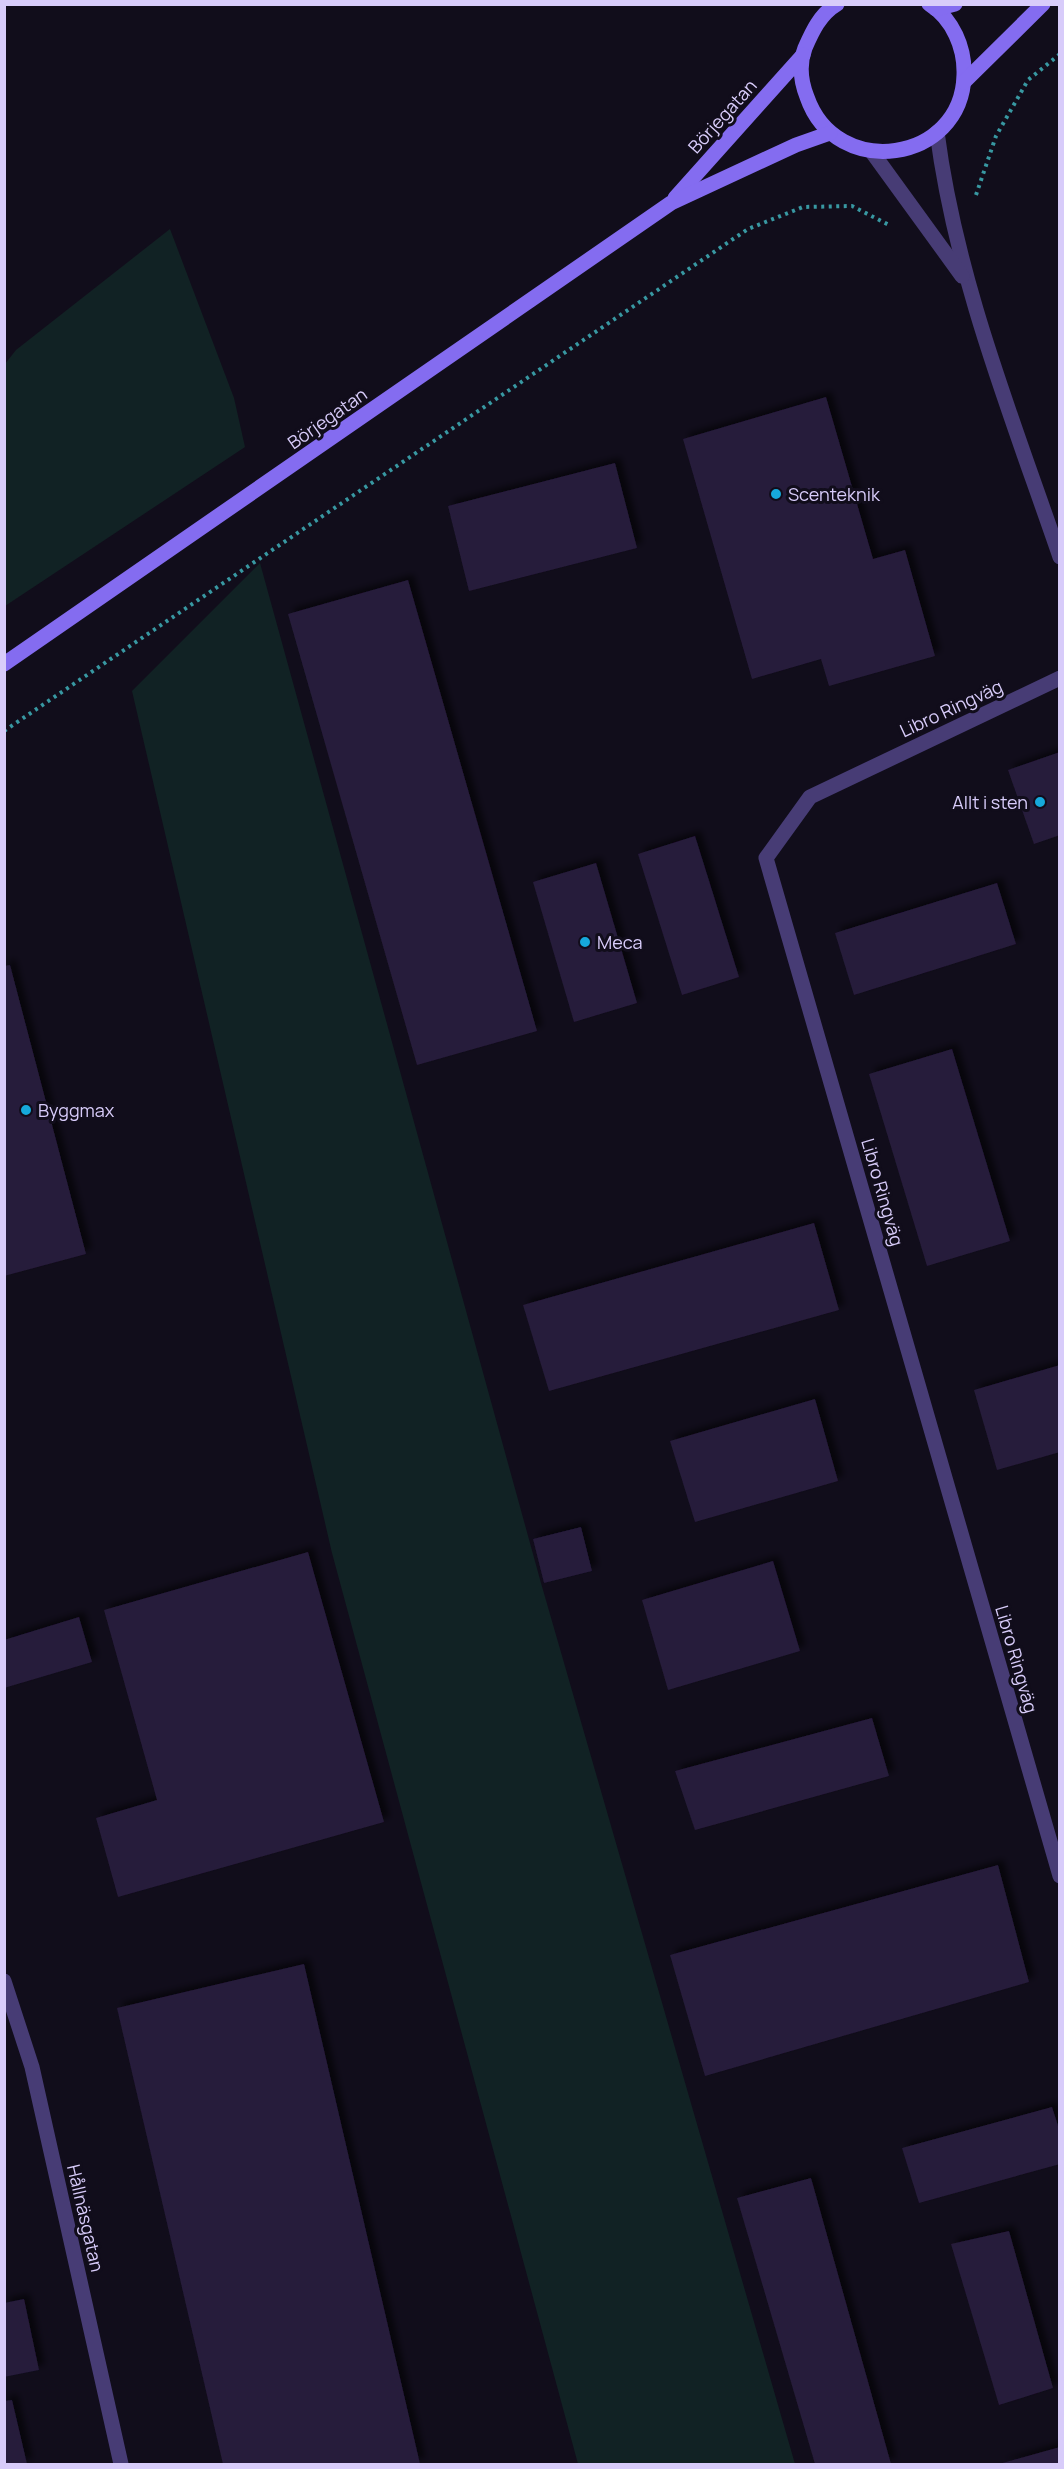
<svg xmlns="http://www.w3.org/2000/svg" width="1064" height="2469" viewBox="0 0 1064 2469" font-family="Manrope,sans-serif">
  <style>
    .green { fill: #112224 }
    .building { fill: #261b3a; filter: url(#shadow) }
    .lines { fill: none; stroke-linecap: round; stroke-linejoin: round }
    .path { stroke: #3898a2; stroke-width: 4; stroke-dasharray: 3 4.5; stroke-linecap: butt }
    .street { stroke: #473c75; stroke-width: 15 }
    .secondary { stroke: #846cf0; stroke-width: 15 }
    .poi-dot { fill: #16a9db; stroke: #110d1b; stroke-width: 2 }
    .labels { text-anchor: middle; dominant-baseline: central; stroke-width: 6; stroke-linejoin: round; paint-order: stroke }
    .street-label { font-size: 18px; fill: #d8ccfa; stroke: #110d1b }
    .poi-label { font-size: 18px; fill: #d8ccfa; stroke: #110d1b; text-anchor: start }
  </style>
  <defs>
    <filter id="shadow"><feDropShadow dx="5.5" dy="-5.5" stdDeviation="3" flood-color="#0009"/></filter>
  </defs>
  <rect width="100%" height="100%" fill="#110d1b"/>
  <!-- green -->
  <g class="green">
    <polygon points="170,229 234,398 245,447 5,606 5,364 16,350"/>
    <polygon points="260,563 541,1583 795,2464 578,2464 332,1553 132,691"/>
  </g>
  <!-- building -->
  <g class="building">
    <polygon points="826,397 873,559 905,550 935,656 829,686 821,659 752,679 683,439"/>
    <polygon points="615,463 637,548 469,591 448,506"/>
    <polygon points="408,580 537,1031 417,1065 288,614"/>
    <polygon points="1060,752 1060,835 1034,844 1008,770"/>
    <polygon points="695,836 739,977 682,995 638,854"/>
    <polygon points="596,863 637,1003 574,1022 533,882"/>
    <polygon points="997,883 1016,944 854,995 835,933"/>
    <polygon points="10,965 86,1254 4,1276 4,966"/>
    <polygon points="952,1049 1010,1241 927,1266 869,1074"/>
    <polygon points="814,1223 839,1310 549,1391 523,1305"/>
    <polygon points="1060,1365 1060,1452 997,1470 974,1390"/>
    <polygon points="815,1399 838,1481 695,1522 670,1441"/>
    <polygon points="581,1527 592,1571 544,1583 533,1539"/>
    <polygon points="308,1552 384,1822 118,1897 96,1818 157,1800 104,1610"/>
    <polygon points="773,1561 800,1651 668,1690 642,1600"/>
    <polygon points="79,1617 92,1662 4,1688 4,1640"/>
    <polygon points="872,1718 889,1776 695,1830 675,1771"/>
    <polygon points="998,1865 1029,1982 705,2076 670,1955"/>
    <polygon points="304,1964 420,2464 223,2464 117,2008"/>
    <polygon points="1052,2107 1060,2132 1060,2164 919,2203 902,2148"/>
    <polygon points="811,2178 891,2464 815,2464 737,2198"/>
    <polygon points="1009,2231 1053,2388 999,2405 951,2244"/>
    <polygon points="24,2299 39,2370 4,2377 4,2303"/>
    <polygon points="12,2400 27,2464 4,2464 4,2401"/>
    <polygon points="1060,2447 1060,2464 999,2464"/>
  </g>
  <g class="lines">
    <!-- path -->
    <g class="path">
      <polyline points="976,195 996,136 1028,80 1060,54"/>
      <polyline points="4,731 748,229 803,207 852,206 891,226"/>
    </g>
    <!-- street -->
    <g class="street">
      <path d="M937,132C956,279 1012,417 1060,557"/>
      <polyline points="872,152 962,276"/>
      <polyline points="1060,678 810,797 766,858 1060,1876"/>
      <polyline points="4,1981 32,2067 121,2464"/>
    </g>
    <!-- secondary -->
    <g class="secondary">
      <path d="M837,4C820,14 812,32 805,48C799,64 801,82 807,97C836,181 962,163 964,75C965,48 953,19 929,4"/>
      <polyline points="936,9 955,4"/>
      <polyline points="964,82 1043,4"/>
      <polyline points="675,198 803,55"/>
      <polyline points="4,664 671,203 796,145 830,133"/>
    </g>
  </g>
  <!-- markers -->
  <g class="poi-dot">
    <circle cx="776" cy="494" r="6"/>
    <circle cx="1040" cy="802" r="6"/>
    <circle cx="585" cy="942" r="6"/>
    <circle cx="26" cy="1110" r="6"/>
  </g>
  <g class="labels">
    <!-- street labels -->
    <g class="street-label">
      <text transform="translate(722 116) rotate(-48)">Börjegatan</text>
      <text transform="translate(327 418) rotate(-35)">Börjegatan</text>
      <text transform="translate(951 708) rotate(-25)">Libro Ringväg</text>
      <text transform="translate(883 1192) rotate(74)">Libro Ringväg</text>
      <text transform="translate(1017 1659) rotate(74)">Libro Ringväg</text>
      <text transform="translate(86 2218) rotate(77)">Hållnäsgatan</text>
    </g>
    <!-- poi labels -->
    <g class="poi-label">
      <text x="788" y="494">Scenteknik</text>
      <text x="1028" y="802" text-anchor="end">Allt i sten</text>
      <text x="597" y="942">Meca</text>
      <text x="38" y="1110">Byggmax</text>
    </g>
  </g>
  <!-- border -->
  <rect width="1064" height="2469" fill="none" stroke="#d8ccfa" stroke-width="12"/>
</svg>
